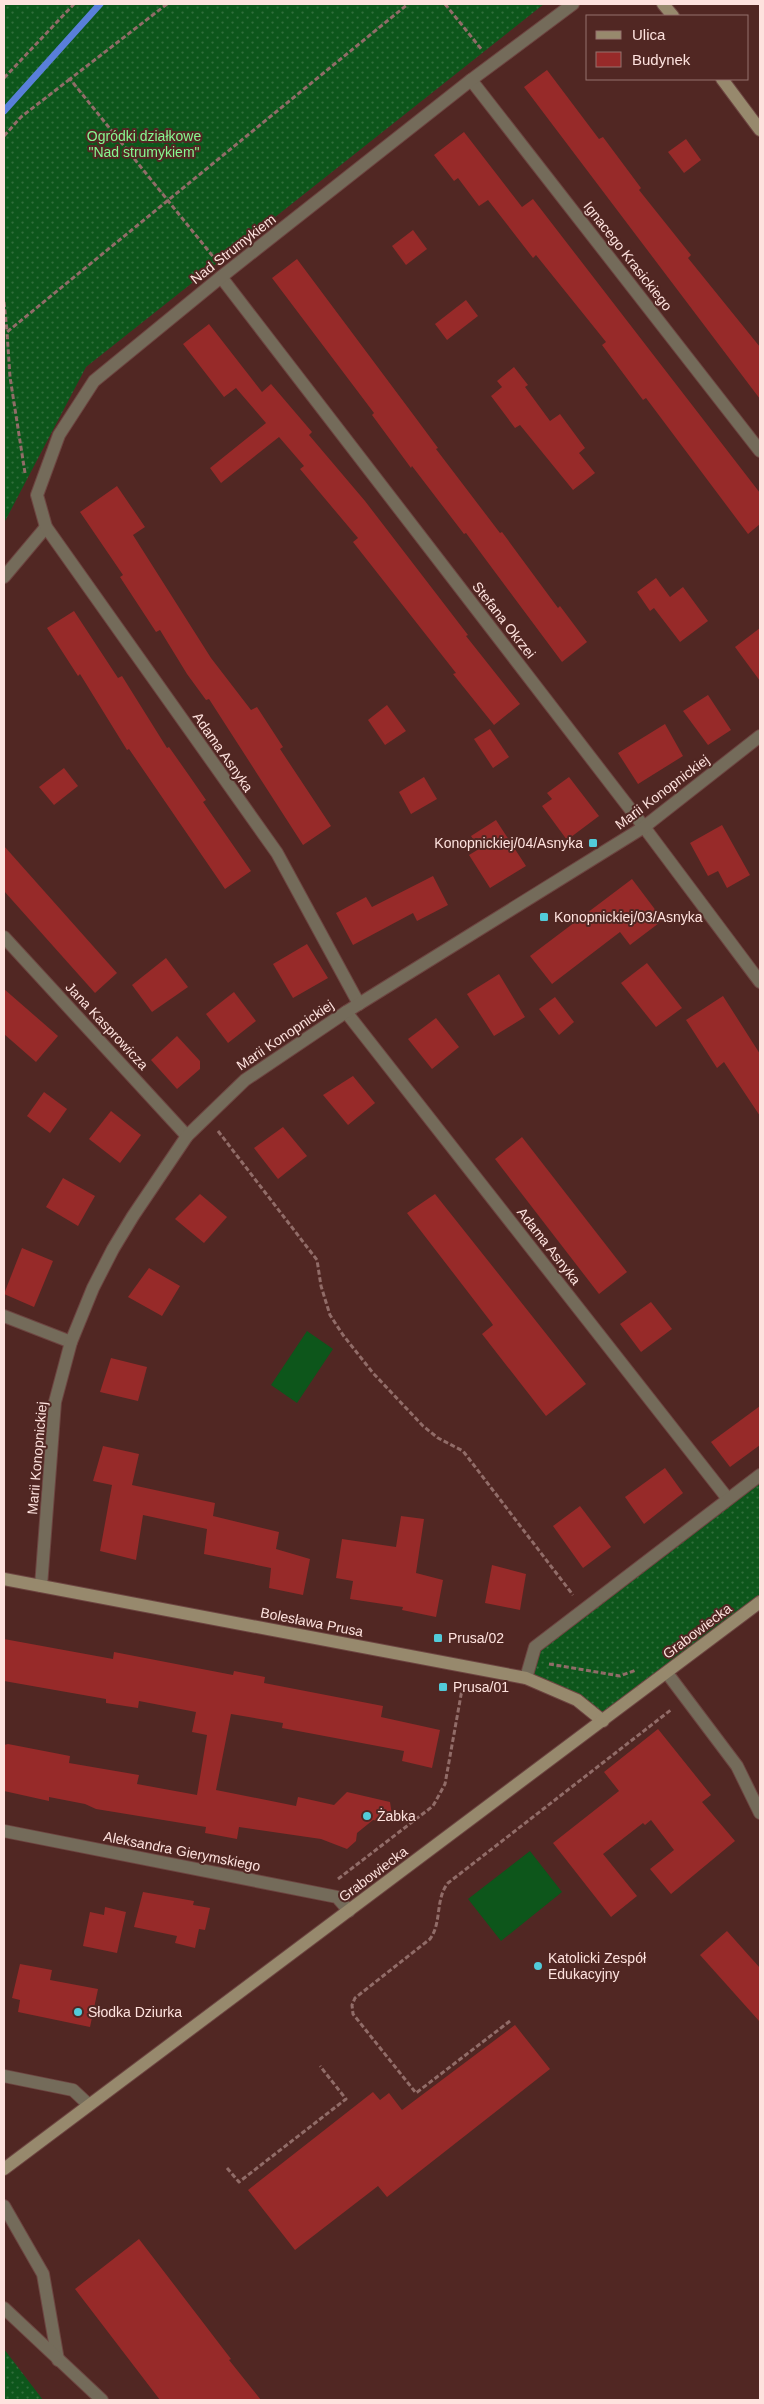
<svg xmlns="http://www.w3.org/2000/svg" width="764" height="2404" viewBox="0 0 764 2404" font-family="Arial,sans-serif">
  <style>
    .grass { fill: url(#grass-dots) }
    .pitch { fill: #0d561b }
    .lines { fill: none; stroke-linecap: round; stroke-linejoin: round }
    .stream { stroke: #597fda; stroke-width: 7 }
    .building { fill: #972a29 }
    .lane-casing { stroke: #6d4541; stroke-width: 14 }
    .street-casing { stroke: #6d4541; stroke-width: 14 }
    .secondary-casing { stroke: #6d4541; stroke-width: 14 }
    .path { stroke: #916c68; stroke-width: 3; stroke-dasharray: 5 2.5; stroke-linecap: butt }
    .lane { stroke: #746b5a; stroke-width: 12 }
    .street { stroke: #746b5a; stroke-width: 12 }
    .secondary { stroke: #97896d; stroke-width: 12 }
    .poi-dot { fill: #52cbd9; stroke: #512723; stroke-width: 2 }
    .labels { text-anchor: middle; dominant-baseline: central; stroke-width: 4; stroke-linejoin: round; paint-order: stroke }
    .park-label { font-size: 14px; fill: #87f890; stroke: #512723 }
    .street-label { font-size: 14px; fill: #fee2de; stroke: #512723 }
    .poi-label { font-size: 14px; fill: #fee2de; stroke: #512723; text-anchor: start }
  </style>
  <defs>
    <pattern id="grass-dots" width="8" height="8" patternUnits="userSpaceOnUse" patternTransform="scale(1.25)"><rect width="8" height="8" fill="#0d561b"/><path d="M2 2h.1M6 6h.1" fill="none" stroke="#316e3c" stroke-width="1.8" stroke-linecap="round"/></pattern>
  </defs>
  <rect width="100%" height="100%" fill="#512723"/>
  <!-- grass -->
  <g class="grass">
    <polygon points="4,4 544,4 86,367 4,523"/>
    <polygon points="760,1475 760,1602 603,1721 526,1678 535,1647"/>
    <polygon points="4,2349 43,2400 4,2400"/>
  </g>
  <!-- pitch -->
  <g class="pitch">
    <polygon points="307,1331 333,1349 297,1403 271,1385"/>
    <polygon points="530,1851 562,1892 501,1941 468,1899"/>
  </g>
  <g class="lines">
    <!-- stream -->
    <polyline class="stream" points="4,111 100,4"/>
  </g>
  <!-- building -->
  <g class="building">
    <polygon points="547,70 599,139 603,137 641,188 639,190 691,255 688,258 760,347 760,399 524,87"/>
    <polygon points="464,132 522,207 533,199 760,493 760,524 748,534 646,398 643,400 602,345 606,342 536,255 533,258 488,200 479,206 458,178 454,181 434,155"/>
    <polygon points="686,139 701,160 684,173 668,152"/>
    <polygon points="413,230 427,249 406,265 392,246"/>
    <polygon points="297,259 418,421 438,448 436,449 500,533 502,532 558,608 560,606 587,642 562,662 466,533 464,534 412,466 411,468 372,415 374,413 272,278"/>
    <polygon points="466,300 478,316 447,340 435,324"/>
    <polygon points="209,324 262,392 271,384 312,432 309,435 365,501 468,635 466,636 520,704 494,725 453,674 456,673 353,542 358,538 300,469 304,466 279,437 221,483 210,468 266,423 236,388 224,397 183,344"/>
    <polygon points="514,367 528,385 525,387 550,421 560,414 585,448 579,453 595,473 573,490 520,425 515,428 491,396 502,387 497,381"/>
    <polygon points="117,486 145,527 133,535 211,658 251,710 257,707 283,747 280,749 331,826 303,845 209,699 206,700 187,674 160,630 156,632 120,577 123,575 80,512"/>
    <polygon points="656,578 670,597 683,587 708,621 680,642 654,608 650,611 637,592"/>
    <polygon points="74,611 118,678 122,676 167,748 169,747 188,774 206,800 203,802 251,871 225,889 129,749 127,750 80,674 78,676 47,628"/>
    <polygon points="760,628 760,681 735,647"/>
    <polygon points="708,695 731,730 708,745 683,711"/>
    <polygon points="387,705 406,731 385,745 368,720"/>
    <polygon points="665,724 683,756 638,784 618,753"/>
    <polygon points="490,729 509,757 493,768 474,739"/>
    <polygon points="64,768 78,786 54,805 39,787"/>
    <polygon points="424,777 437,799 411,814 399,792"/>
    <polygon points="569,777 599,816 567,840 542,806 552,799 547,793"/>
    <polygon points="496,820 526,866 490,888 469,855 479,849 471,836"/>
    <polygon points="722,825 750,875 727,888 718,871 708,876 690,843"/>
    <polygon points="4,846 117,973 95,993 4,891"/>
    <polygon points="433,876 448,905 417,921 413,913 353,945 336,913 366,897 372,907"/>
    <polygon points="632,879 663,920 630,945 620,932 552,984 530,956"/>
    <polygon points="307,944 328,978 293,998 273,964"/>
    <polygon points="166,958 188,987 152,1012 132,985"/>
    <polygon points="647,963 682,1008 656,1027 621,983"/>
    <polygon points="499,974 525,1017 494,1036 467,994"/>
    <polygon points="4,989 58,1036 36,1062 4,1034"/>
    <polygon points="234,992 256,1021 228,1043 206,1014"/>
    <polygon points="723,996 760,1054 760,1116 724,1062 717,1068 686,1020"/>
    <polygon points="555,997 574,1022 559,1035 539,1009"/>
    <polygon points="436,1018 459,1047 432,1069 408,1039"/>
    <polygon points="177,1036 200,1061 200,1069 177,1089 151,1060"/>
    <polygon points="353,1076 375,1103 348,1125 323,1095"/>
    <polygon points="44,1092 67,1109 50,1133 27,1116"/>
    <polygon points="111,1111 141,1135 120,1163 89,1139"/>
    <polygon points="283,1127 307,1156 278,1179 254,1148"/>
    <polygon points="522,1137 627,1272 599,1294 495,1159"/>
    <polygon points="63,1178 95,1196 78,1226 46,1207"/>
    <polygon points="200,1194 227,1217 204,1243 175,1219"/>
    <polygon points="435,1194 586,1384 546,1416 482,1334 493,1325 491,1322 407,1213"/>
    <polygon points="22,1248 53,1261 34,1307 4,1294"/>
    <polygon points="149,1268 180,1286 162,1316 128,1297"/>
    <polygon points="651,1302 672,1329 641,1352 620,1324"/>
    <polygon points="111,1358 147,1367 138,1401 100,1392"/>
    <polygon points="760,1406 760,1445 730,1467 711,1442"/>
    <polygon points="103,1446 139,1454 132,1485 215,1503 213,1516 279,1532 276,1549 310,1559 303,1595 269,1588 271,1568 204,1554 207,1529 143,1515 136,1560 100,1551 112,1485 93,1481"/>
    <polygon points="665,1468 683,1493 644,1524 625,1497"/>
    <polygon points="580,1506 611,1547 583,1568 553,1526"/>
    <polygon points="401,1516 424,1519 416,1573 443,1580 436,1617 402,1610 403,1607 350,1599 353,1581 336,1578 342,1539 396,1547"/>
    <polygon points="492,1565 526,1574 520,1610 485,1603"/>
    <polygon points="4,1639 113,1659 114,1652 233,1675 234,1671 265,1677 264,1683 383,1706 381,1717 440,1730 432,1768 402,1761 404,1751 282,1728 283,1723 231,1714 216,1790 296,1806 298,1797 334,1805 347,1792 390,1802 392,1815 383,1822 373,1820 357,1833 356,1841 347,1849 321,1839 239,1827 237,1839 205,1833 206,1827 96,1809 85,1804 49,1797 49,1801 4,1791 4,1745 8,1744 70,1756 69,1763 139,1775 137,1784 197,1795 207,1735 192,1732 196,1712 139,1701 138,1708 106,1703 106,1699 4,1681"/>
    <polygon points="658,1729 711,1795 702,1802 735,1841 671,1894 650,1869 674,1850 651,1820 645,1825 643,1823 603,1854 637,1896 611,1917 553,1843 619,1791 604,1772"/>
    <polygon points="143,1892 194,1901 193,1905 210,1908 205,1930 199,1929 195,1948 175,1943 177,1936 134,1927"/>
    <polygon points="105,1907 126,1912 117,1953 83,1946 90,1912 104,1915"/>
    <polygon points="727,1931 760,1968 760,2022 700,1955"/>
    <polygon points="20,1964 52,1970 50,1980 98,1989 90,2027 18,2012 20,2000 12,1998"/>
    <polygon points="515,2025 550,2069 387,2197 378,2186 295,2250 248,2190 373,2092 380,2100 389,2093 402,2110"/>
    <polygon points="139,2239 231,2359 229,2360 261,2400 160,2400 75,2289"/>
  </g>
  <g class="lines">
    <defs>
      <g id="lane">
        <polyline points="667,1673 737,1766 760,1813"/>
        <polyline points="4,2206 43,2274 58,2360"/>
        <polyline points="4,2308 102,2400"/>
      </g>
      <g id="street">
        <polyline points="471,80 760,451"/>
        <polyline points="221,277 644,827 760,982"/>
        <polyline points="4,577 46,527"/>
        <polyline points="4,937 187,1136"/>
        <polyline points="359,1004 277,853 46,527 37,495 59,435 94,381 221,277 471,80 573,4"/>
        <polyline points="346,1012 728,1499"/>
        <polyline points="4,1316 71,1342"/>
        <polyline points="41,1586 55,1402 71,1342 93,1288 113,1249 133,1216 187,1136 245,1080 346,1012 644,827 760,736"/>
        <polyline points="526,1678 535,1647 760,1475"/>
        <polyline points="4,1831 337,1897 349,1911"/>
        <polyline points="4,2076 73,2090 89,2105"/>
      </g>
      <g id="secondary">
        <polyline points="663,4 673,16"/>
        <polyline points="722,79 760,130"/>
        <polyline points="4,1579 526,1678 577,1700 603,1721"/>
        <polyline points="4,2169 760,1602"/>
      </g>
    </defs>
    <!-- lane casing -->
    <use href="#lane" class="lane-casing"/>
    <!-- street casing -->
    <use href="#street" class="street-casing"/>
    <!-- secondary casing -->
    <use href="#secondary" class="secondary-casing"/>
    <!-- path -->
    <g class="path">
      <polyline points="167,4 70,79 215,259"/>
      <polyline points="445,4 482,50"/>
      <polyline points="4,78 74,4"/>
      <polyline points="4,136 21,117 70,79"/>
      <polyline points="4,302 7,331"/>
      <polyline points="25,473 10,377 7,332 408,4"/>
      <polyline points="218,1131 317,1260 321,1286 330,1315 343,1335 373,1373 423,1426 438,1438 463,1451 573,1595"/>
      <polyline points="549,1664 620,1676 636,1670"/>
      <polyline points="338,1879 433,1806 445,1784 463,1684"/>
      <path d="M510,2021L416,2093L353,2014L352,2005L355,1998L430,1939C442,1923 435,1899 448,1883L672,1709"/>
      <polyline points="227,2168 239,2182 346,2099 320,2066"/>
    </g>
    <!-- lane -->
    <use href="#lane" class="lane"/>
    <!-- street -->
    <use href="#street" class="street"/>
    <!-- secondary -->
    <use href="#secondary" class="secondary"/>
  </g>
  <!-- markers -->
  <g class="poi-dot">
    <rect x="588" y="838" width="10" height="10" rx="2.5"/>
    <rect x="539" y="912" width="10" height="10" rx="2.5"/>
    <rect x="433" y="1633" width="10" height="10" rx="2.5"/>
    <rect x="438" y="1682" width="10" height="10" rx="2.5"/>
    <circle cx="367" cy="1816" r="5"/>
    <circle cx="538" cy="1966" r="5"/>
    <circle cx="78" cy="2012" r="5"/>
  </g>
  <g class="labels">
    <!-- park labels -->
    <g class="park-label">
      <text x="144" y="136">Ogródki działkowe<tspan x="144" dy="16">"Nad strumykiem"</tspan></text>
    </g>
    <!-- street labels -->
    <g class="street-label">
      <text transform="translate(233 249) rotate(-38)">Nad Strumykiem</text>
      <text transform="translate(628 256) rotate(52)">Ignacego Krasickiego</text>
      <text transform="translate(504 620) rotate(52)">Stefana Okrzei</text>
      <text transform="translate(223 752) rotate(55)">Adama Asnyka</text>
      <text transform="translate(662 792) rotate(-37)">Marii Konopnickiej</text>
      <text transform="translate(107 1026) rotate(47)">Jana Kasprowicza</text>
      <text transform="translate(285 1035) rotate(-34)">Marii Konopnickiej</text>
      <text transform="translate(549 1246) rotate(52)">Adama Asnyka</text>
      <text transform="translate(37 1458) rotate(-85)">Marii Konopnickiej</text>
      <text transform="translate(312 1622) rotate(11)">Bolesława Prusa</text>
      <text transform="translate(697 1631) rotate(-37)">Grabowiecka</text>
      <text transform="translate(182 1851) rotate(11)">Aleksandra Gierymskiego</text>
      <text transform="translate(373 1874) rotate(-37)">Grabowiecka</text>
    </g>
    <!-- poi labels -->
    <g class="poi-label">
      <text x="583" y="843" text-anchor="end">Konopnickiej/04/Asnyka</text>
      <text x="554" y="917">Konopnickiej/03/Asnyka</text>
      <text x="448" y="1638">Prusa/02</text>
      <text x="453" y="1687">Prusa/01</text>
      <text x="377" y="1816">Żabka</text>
      <text x="548" y="1958">Katolicki Zespół<tspan x="548" dy="16">Edukacyjny</tspan></text>
      <text x="88" y="2012">Słodka Dziurka</text>
    </g>
  </g>
  <!-- border -->
  <rect width="764" height="2404" fill="none" stroke="#fee2de" stroke-width="10"/>
  <!-- legend -->
  <rect x="586" y="15" width="162" height="65" fill="#512723" stroke="#96726e"/>
  <rect x="596" y="31" width="25" height="8" fill="#97896d" stroke="#96726e"/>
  <text x="632" y="40" font-size="15" fill="#fee2de">Ulica</text>
  <rect x="596" y="52" width="25" height="15" fill="#972a29" stroke="#96726e"/>
  <text x="632" y="65" font-size="15" fill="#fee2de">Budynek</text>
</svg>
